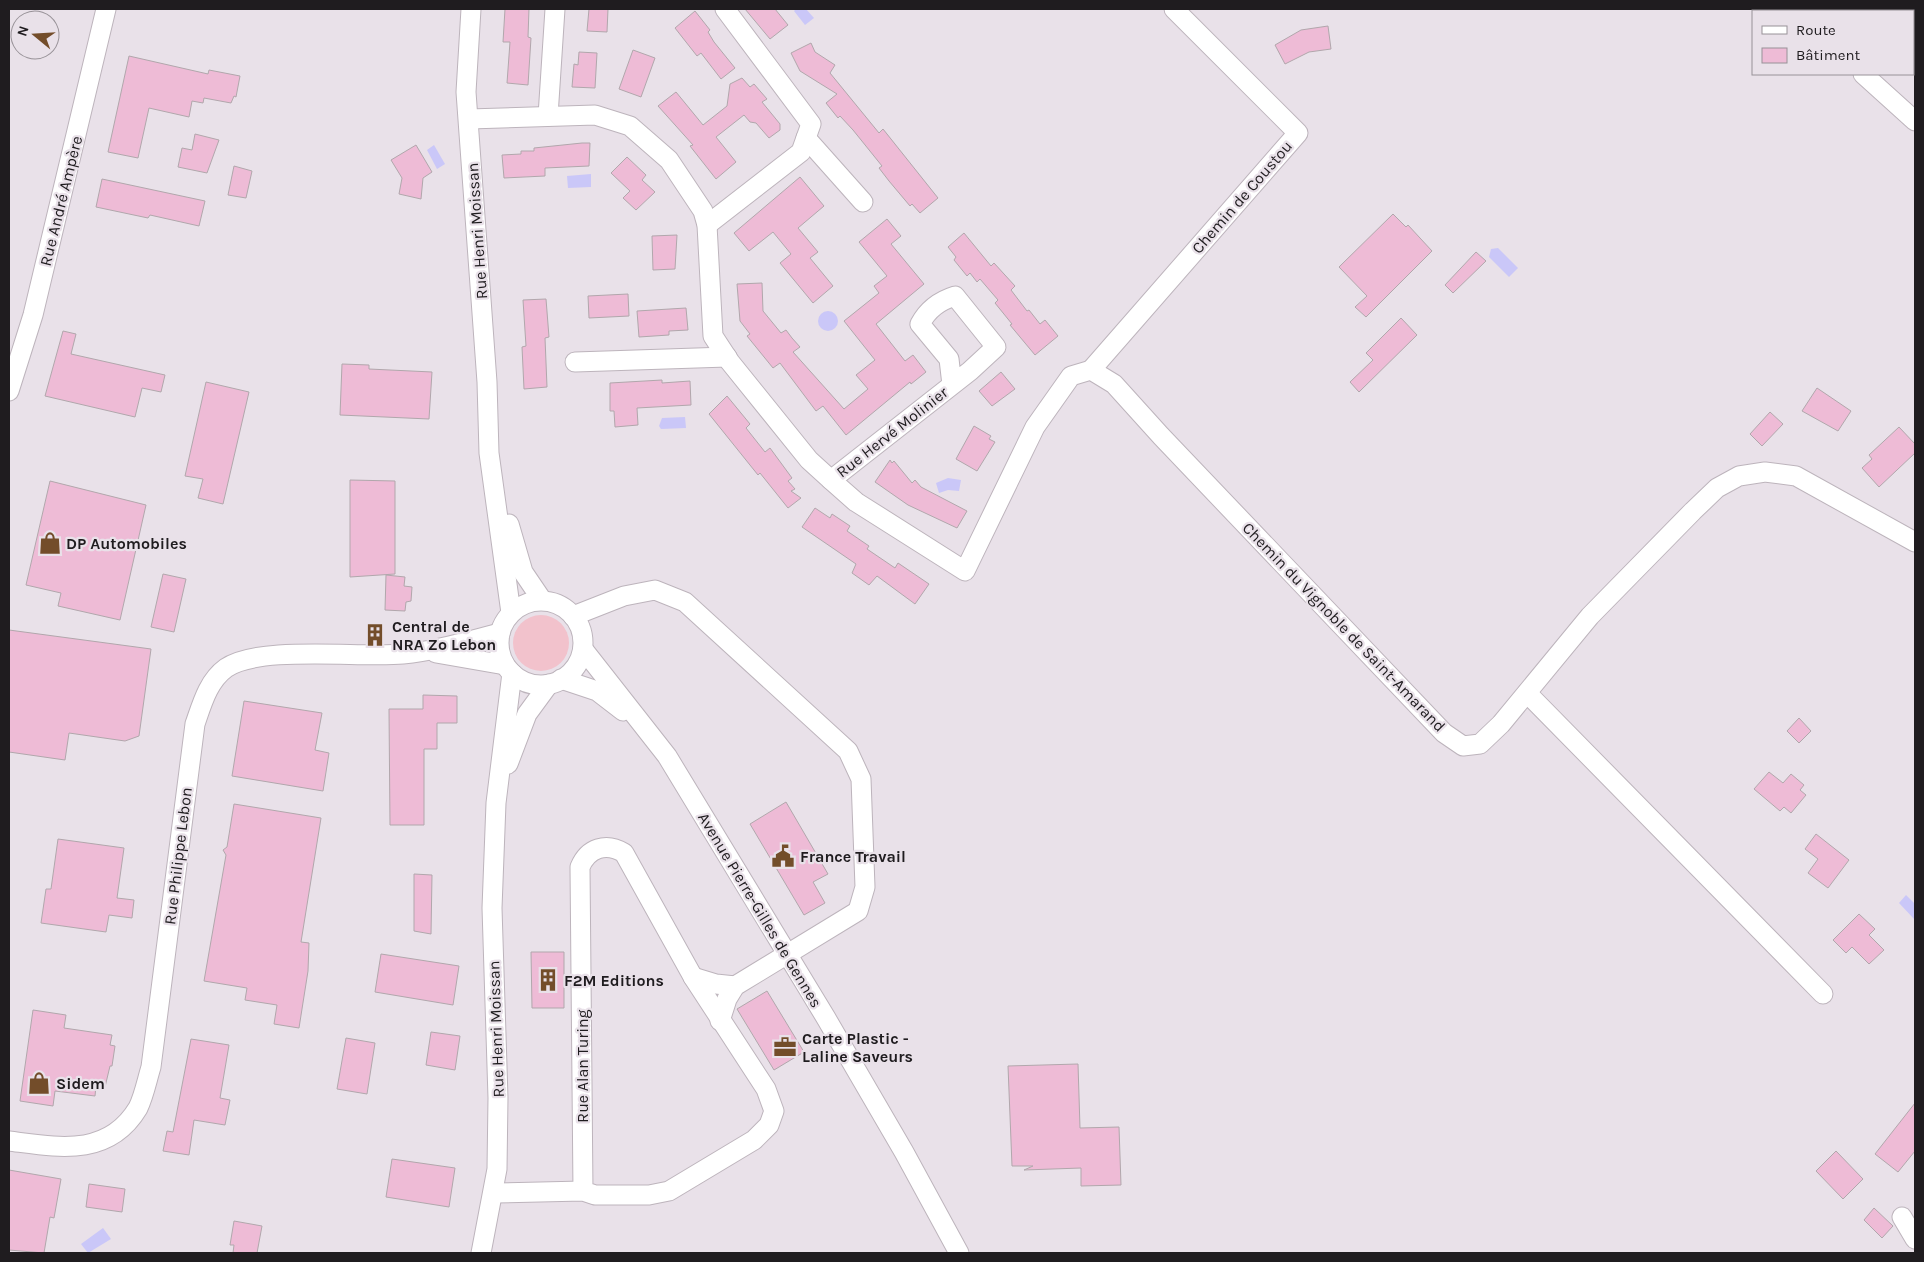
<svg xmlns="http://www.w3.org/2000/svg" width="1924" height="1262" viewBox="0 0 1924 1262" font-family="Karla,sans-serif">
  <style>
    .green { fill: #f2c2cc }
    .water { fill: #cac7f8 }
    .building { fill: #eebbd6; stroke: #b1a7ac }
    .lines { fill: none; stroke-linecap: round; stroke-linejoin: round }
    .minor-casing { stroke: #bdb4bc; stroke-width: 21 }
    .minor { stroke: #fff; stroke-width: 19 }
    .labels { text-anchor: middle; dominant-baseline: central; stroke-width: 4.5; stroke-linejoin: round; paint-order: stroke }
    .street-label { font-size: 16px; fill: #1f1c1f; stroke: #e9e1e9 }
    .poi-label { font-size: 16px; font-weight: bold; fill: #1f1c1f; stroke: #e9e1e9; text-anchor: start }
  </style>
  <rect width="100%" height="100%" fill="#e9e1e9"/>
  <!-- green -->
  <circle class="green" cx="541" cy="643" r="28"/>
  <!-- water -->
  <g class="water">
    <polygon points="796,9 806,9 814,18 805,25 794,11"/>
    <polygon points="434,145 445,164 437,169 427,150"/>
    <polygon points="591,174 591,187 568,188 567,176"/>
    <polygon points="1498,248 1518,268 1509,277 1489,257 1491,249"/>
    <circle cx="828" cy="321" r="10"/>
    <polygon points="685,417 686,428 661,429 659,426 662,418"/>
    <polygon points="948,478 961,480 959,491 948,490 939,493 936,483"/>
    <polygon points="1906,895 1915,904 1915,920 1899,903"/>
    <polygon points="103,1228 111,1239 88,1253 81,1244"/>
  </g>
  <!-- building -->
  <g class="building">
    <polygon points="505,9 529,9 528,37 531,38 528,85 507,83 510,42 503,42"/>
    <polygon points="589,9 608,9 607,32 587,31"/>
    <polygon points="745,9 775,9 788,25 770,39"/>
    <polygon points="695,11 710,30 708,32 714,42 735,68 721,79 701,53 697,56 675,28"/>
    <polygon points="1328,26 1331,49 1309,52 1285,64 1275,45 1301,30"/>
    <polygon points="811,43 815,52 835,65 830,73 879,133 883,129 938,198 920,213 912,204 910,206 889,181 879,168 882,166 853,130 840,116 838,118 826,103 837,94 800,71 791,53"/>
    <polygon points="633,50 655,58 641,97 619,89"/>
    <polygon points="579,52 597,53 595,88 572,87 574,64 578,65"/>
    <polygon points="129,56 208,74 209,70 240,76 236,97 234,96 231,103 204,98 203,103 192,101 189,117 149,108 138,158 108,152"/>
    <polygon points="742,78 750,87 754,84 767,99 762,102 780,124 780,130 769,138 756,123 750,122 744,115 716,137 736,162 716,179 690,146 693,145 658,106 676,92 703,125 727,106 730,84"/>
    <polygon points="195,134 219,140 207,173 178,167 182,148 192,150"/>
    <polygon points="582,143 590,143 589,166 545,168 545,176 504,178 502,155 521,154 521,151 534,151 534,148"/>
    <polygon points="416,145 432,172 423,178 421,199 399,194 402,178 391,160"/>
    <polygon points="627,157 646,175 642,180 655,192 636,210 623,198 630,191 611,173"/>
    <polygon points="234,166 252,171 246,198 228,195"/>
    <polygon points="800,177 824,206 798,228 818,252 810,258 833,286 813,303 780,263 791,254 773,232 749,251 734,233"/>
    <polygon points="102,179 205,201 199,226 150,215 148,218 96,207"/>
    <polygon points="1393,214 1406,227 1408,225 1432,251 1366,317 1355,307 1367,296 1339,267"/>
    <polygon points="887,219 901,236 891,244 924,284 876,324 905,361 913,355 926,372 911,384 910,382 846,435 823,406 816,411 780,363 773,368 747,336 750,334 740,321 737,284 762,283 763,311 781,333 786,330 792,338 800,347 793,352 844,409 868,389 856,375 875,360 844,321 879,293 874,286 887,276 859,242"/>
    <polygon points="964,233 991,266 994,263 1015,286 1011,290 1027,311 1029,310 1040,324 1045,320 1058,336 1035,355 1010,325 1012,324 995,303 998,300 980,279 977,282 970,273 967,276 954,260 956,257 948,247"/>
    <polygon points="677,235 675,269 653,270 652,236"/>
    <polygon points="1476,252 1486,261 1453,293 1445,285"/>
    <polygon points="628,294 629,316 589,318 588,296"/>
    <polygon points="546,299 549,337 545,338 547,387 524,389 522,347 526,346 523,300"/>
    <polygon points="686,308 688,330 669,331 669,335 639,337 637,311"/>
    <polygon points="1401,318 1417,335 1359,392 1350,382 1373,360 1366,353"/>
    <polygon points="63,331 76,334 71,354 165,375 161,392 142,388 135,417 45,396"/>
    <polygon points="342,364 369,365 369,369 432,372 429,419 340,415"/>
    <polygon points="1001,372 1015,389 992,406 979,391"/>
    <polygon points="662,380 662,383 690,381 691,405 637,408 638,425 615,427 614,411 610,411 610,383"/>
    <polygon points="206,382 249,392 223,504 198,498 203,479 185,476"/>
    <polygon points="1817,388 1851,411 1838,431 1802,411"/>
    <polygon points="727,396 750,424 746,428 765,452 770,448 792,478 788,481 795,489 791,491 801,498 788,508 760,473 758,475 709,414"/>
    <polygon points="1770,412 1783,424 1762,446 1750,434"/>
    <polygon points="974,426 991,436 989,439 995,442 977,471 956,459"/>
    <polygon points="1899,427 1915,444 1915,453 1879,487 1862,468 1872,459 1869,455"/>
    <polygon points="890,460 892,463 894,461 912,483 915,480 921,487 967,511 957,528 908,505 875,482"/>
    <polygon points="350,480 395,481 395,574 350,577"/>
    <polygon points="50,481 146,505 120,620 58,606 61,593 26,585"/>
    <polygon points="815,508 830,518 832,514 850,526 847,531 869,546 867,549 895,568 898,563 929,584 915,604 877,576 869,585 852,573 856,564 802,527"/>
    <polygon points="163,574 186,579 174,632 151,627"/>
    <polygon points="386,575 405,577 404,586 412,587 411,601 406,602 405,611 385,610"/>
    <polygon points="9,630 151,649 139,736 125,741 69,733 65,760 9,752"/>
    <polygon points="423,695 457,696 457,723 437,723 437,749 424,749 424,825 390,825 389,709 423,709"/>
    <polygon points="244,701 322,713 315,750 329,753 323,791 232,776"/>
    <polygon points="1799,718 1811,731 1799,743 1787,731"/>
    <polygon points="1769,772 1783,783 1791,774 1804,785 1800,790 1806,795 1791,813 1784,807 1780,811 1754,789"/>
    <polygon points="786,802 828,874 813,882 825,903 804,915 750,824"/>
    <polygon points="234,804 321,818 301,942 309,943 308,971 299,1028 274,1024 277,1005 245,1000 247,988 204,981 226,855 223,850 227,847"/>
    <polygon points="1816,834 1849,860 1828,888 1808,873 1818,859 1805,849"/>
    <polygon points="58,839 124,848 117,898 134,900 132,918 109,915 106,932 41,923 46,889 51,889"/>
    <polygon points="414,874 432,875 431,934 414,931"/>
    <polygon points="1859,914 1875,929 1869,935 1884,950 1869,964 1852,947 1846,953 1833,940"/>
    <polygon points="531,952 564,952 564,1008 532,1008"/>
    <polygon points="381,954 459,966 453,1005 375,992"/>
    <polygon points="767,991 804,1052 774,1070 737,1009"/>
    <polygon points="33,1010 66,1015 64,1028 112,1035 110,1045 115,1046 112,1066 110,1066 105,1087 96,1086 95,1096 55,1091 53,1106 20,1101"/>
    <polygon points="431,1032 460,1036 455,1070 426,1065"/>
    <polygon points="346,1038 375,1043 367,1094 337,1089"/>
    <polygon points="191,1039 229,1045 220,1098 230,1100 225,1125 194,1120 189,1155 163,1151 167,1131 173,1132"/>
    <polygon points="1078,1064 1080,1128 1119,1127 1121,1185 1081,1186 1081,1168 1024,1170 1033,1166 1012,1166 1008,1066"/>
    <polygon points="1915,1103 1915,1151 1898,1172 1875,1154"/>
    <polygon points="1836,1151 1863,1179 1843,1199 1816,1171"/>
    <polygon points="392,1159 455,1168 449,1207 386,1197"/>
    <polygon points="9,1170 61,1179 54,1218 50,1217 44,1253 9,1250"/>
    <polygon points="89,1184 125,1189 122,1212 86,1207"/>
    <polygon points="1874,1208 1893,1226 1882,1238 1864,1220"/>
    <polygon points="234,1221 262,1226 257,1253 233,1253 234,1245 230,1245"/>
  </g>
  <g class="lines">
    <defs>
      <g id="minor">
        <polyline points="471,9 466,92 487,382 489,453 511,613"/>
        <polyline points="1791,9 1794,11"/>
        <polyline points="1863,74 1915,121"/>
        <polyline points="548,116 555,9"/>
        <polyline points="469,119 595,115 630,126 669,160 703,211 707,225 713,336 730,362 809,460 831,480 856,502 965,571 1035,427 1071,376 1091,370 1114,384 1161,436 1444,733 1463,746 1480,744 1501,724 1590,616 1693,511 1717,488 1739,476 1765,472 1796,476 1915,542"/>
        <polyline points="806,138 863,202"/>
        <polyline points="707,225 801,152 811,124 725,9"/>
        <polyline points="575,362 727,357"/>
        <polyline points="1091,370 1298,133 1174,9"/>
        <polyline points="9,391 33,315 106,9"/>
        <path d="M831,480L970,371L996,347L955,296C939,301 928,309 920,324L949,359L952,385"/>
        <polyline points="509,524 523,572 542,600"/>
        <circle cx="541" cy="643" r="42"/>
        <polyline points="573,616 624,596 655,590 685,602 848,751 861,779 865,887 858,911 735,986 727,999 720,1021"/>
        <polyline points="583,649 667,756 826,1018 904,1152 959,1253"/>
        <polyline points="436,653 505,665"/>
        <polyline points="561,679 597,691 623,711"/>
        <polyline points="1527,693 1823,994"/>
        <polyline points="508,764 527,714 549,684"/>
        <polyline points="693,977 716,984 735,986"/>
        <path d="M9,1141C57,1147 108,1158 138,1108C144,1096 147,1080 151,1067L195,724C202,704 208,681 226,668C258,645 361,658 403,654C436,651 468,641 500,633"/>
        <path d="M494,1193L583,1191L595,1195H649L669,1191L754,1140L769,1125L774,1111L766,1089L693,977L624,853C606,842 588,848 580,867L583,1191"/>
        <polyline points="1902,1217 1915,1239"/>
        <polyline points="481,1253 497,1169 498,1098 492,908 496,803 512,673"/>
      </g>
    </defs>
    <!-- minor casing -->
    <use href="#minor" class="minor-casing"/>
    <!-- minor -->
    <use href="#minor" class="minor"/>
  </g>
  <!-- icons -->
  <defs>
    <symbol id="shop-bare" viewBox="-9 -9 18 18"><path d="M-5-2.5h2.3a2.7 3.5 0 0 1 5.4 0H5L5.5 6h-11ZM-1.5-2.5h3a1.5 2.3 0 0 0-3 0Z" fill="#734d2a" stroke="#e9e1e9" stroke-width="2.5" paint-order="stroke"/></symbol>
    <symbol id="building-bare" viewBox="-9 -9 18 18"><path d="M-4-6H4V6H1V3H-1V6H-4ZM-2.5-4.3h1.7v1.8h-1.7ZM.8-4.3h1.7v1.8H.8ZM-2.5-1h1.7V.8h-1.7ZM.8-1h1.7V.8H.8Z" fill="#734d2a" stroke="#e9e1e9" stroke-width="2.5" paint-order="stroke"/></symbol>
    <symbol id="civic-bare" viewBox="-9 -9 18 18"><path d="M-.6-6.5H3V-4.5H.6V-3L4-1V1h2V6H-6V1h2V-1L-.6-3ZM-1.2 2.5V6h2.4V2.5Z" fill="#734d2a" stroke="#e9e1e9" stroke-width="2.5" paint-order="stroke"/></symbol>
    <symbol id="office-bare" viewBox="-9 -9 18 18"><path d="M-6-3h4V-5.5h4V-3h4V5H-6ZM-1-4.5V-3h2v-1.5ZM-6 0V1H6V0Z" fill="#734d2a" stroke="#e9e1e9" stroke-width="2.5" paint-order="stroke"/></symbol>
  </defs>
  <g fill-rule="evenodd">
    <use href="#shop-bare" x="34" y="527" width="32" height="32"/>
    <use href="#building-bare" x="359" y="619" width="32" height="32"/>
    <use href="#civic-bare" x="767" y="840" width="32" height="32"/>
    <use href="#building-bare" x="532" y="964" width="32" height="32"/>
    <use href="#office-bare" x="769" y="1031" width="32" height="32"/>
    <use href="#shop-bare" x="23" y="1067" width="32" height="32"/>
  </g>
  <g class="labels">
    <!-- street labels -->
    <g class="street-label">
      <text transform="translate(1242 197) rotate(-49)">Chemin de Coustou</text>
      <text transform="translate(61 201) rotate(-76)">Rue André Ampère</text>
      <text transform="translate(477 231) rotate(-94)">Rue Henri Moissan</text>
      <text transform="translate(892 432) rotate(-38)">Rue Hervé Molinier</text>
      <text transform="translate(1344 627) rotate(46)">Chemin du Vignoble de Saint-Amarand</text>
      <text transform="translate(178 856) rotate(-83)">Rue Philippe Lebon</text>
      <text transform="translate(760 910) rotate(59)">Avenue Pierre-Gilles de Gennes</text>
      <text transform="translate(496 1029) rotate(-92)">Rue Henri Moissan</text>
      <text transform="translate(582 1066) rotate(-90)">Rue Alan Turing</text>
    </g>
    <!-- poi labels -->
    <g class="poi-label">
      <text x="66" y="543">DP Automobiles</text>
      <text x="392" y="626">Central de<tspan x="392" dy="18">NRA Zo Lebon</tspan></text>
      <text x="800" y="856">France Travail</text>
      <text x="564" y="980">F2M Editions</text>
      <text x="802" y="1038">Carte Plastic -<tspan x="802" dy="18">Laline Saveurs</tspan></text>
      <text x="56" y="1083">Sidem</text>
    </g>
  </g>
  <!-- border -->
  <rect width="1924" height="1262" fill="none" stroke="#1f1c1f" stroke-width="20"/>
  <!-- legend -->
  <rect x="1752" y="10" width="162" height="65" fill="#e9e1e9" stroke="#989298"/>
  <rect x="1762" y="26" width="25" height="8" fill="#ffffff" stroke="#989298"/>
  <text x="1796" y="35" font-size="15" fill="#1f1c1f">Route</text>
  <rect x="1762" y="48" width="25" height="15" fill="#eebbd6" stroke="#989298"/>
  <text x="1796" y="60" font-size="15" fill="#1f1c1f">Bâtiment</text>
  <!-- north arrow -->
  <g transform="translate(35 35) rotate(288)"><circle r="24" fill="#e9e1e9" stroke="#989298"/>
  <path d="M0-4L9 19L0 12L-9 19Z" fill="#734d2a"/>
  <text y="-8" font-size="14" font-weight="bold" text-anchor="middle" fill="#1f1c1f">N</text>
  </g>
</svg>
